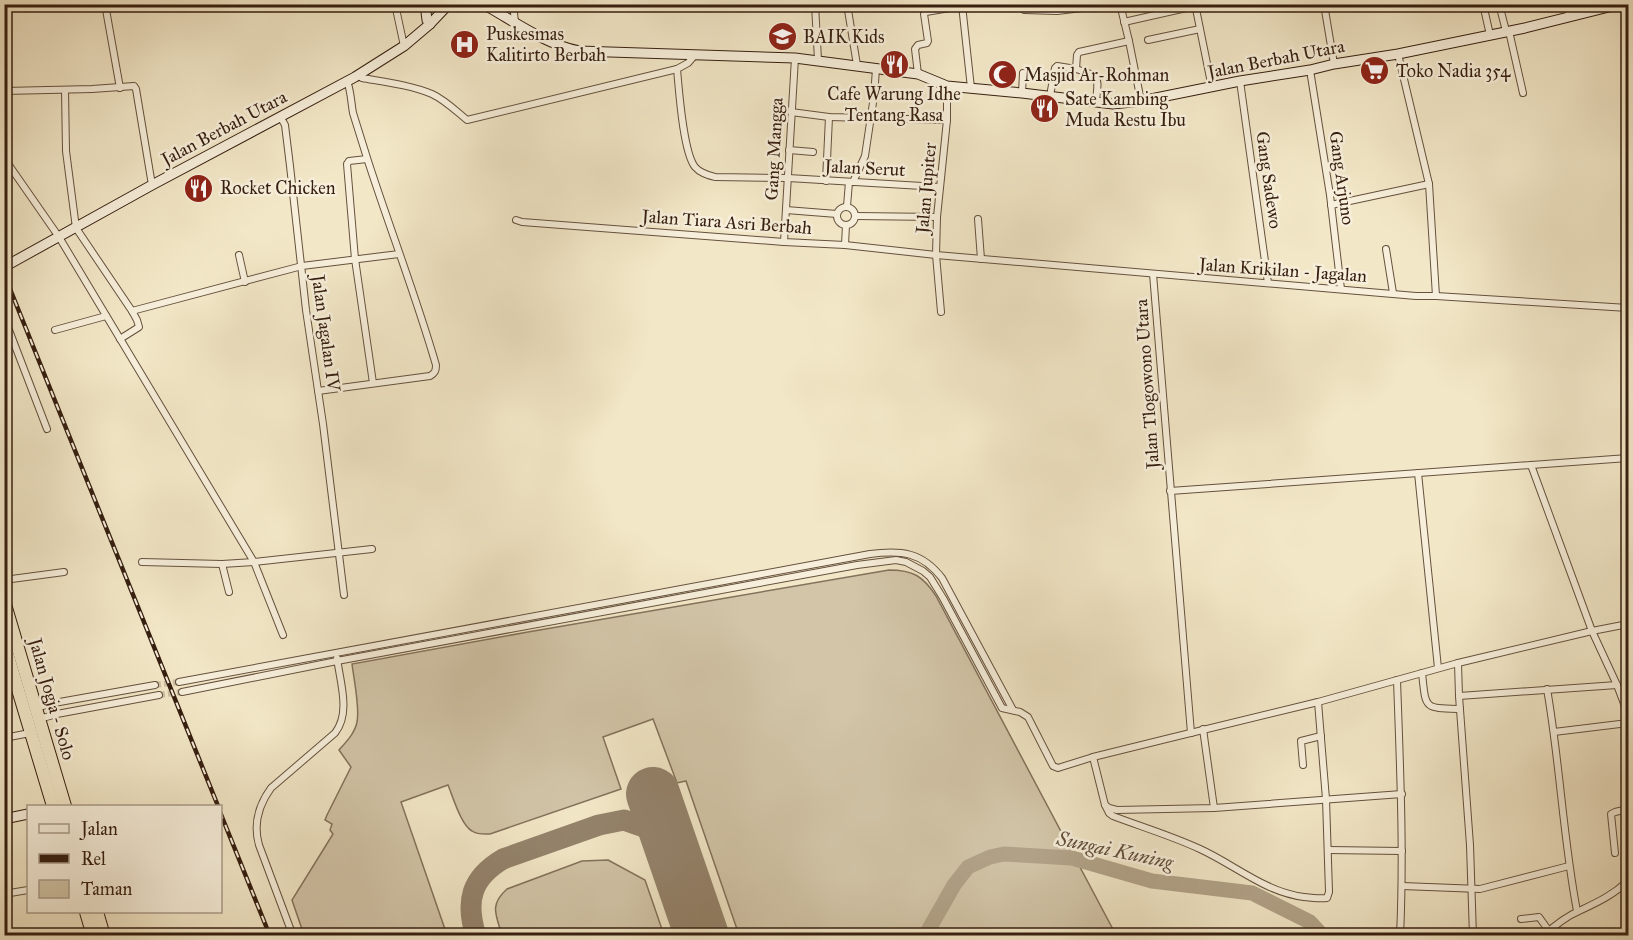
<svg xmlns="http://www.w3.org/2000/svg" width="1633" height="940" viewBox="0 0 1633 940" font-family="'IM FELL Great Primer',serif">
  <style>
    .green { fill: #d2c5a8; stroke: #84725c; stroke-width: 1.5 }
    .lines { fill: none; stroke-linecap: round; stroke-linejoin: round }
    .river { stroke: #b2a389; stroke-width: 15 }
    .taxiway { stroke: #94836c; stroke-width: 21 }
    .runway { stroke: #94836c; stroke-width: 54 }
    .street-tunnel { stroke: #ccbfa2; stroke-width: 6; stroke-dasharray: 6 3; stroke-linecap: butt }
    .street-casing { stroke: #65513e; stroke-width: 8 }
    .secondary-casing { stroke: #361f10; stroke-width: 11 }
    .highway-casing { stroke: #361f10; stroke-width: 14 }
    .street { stroke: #f7efdb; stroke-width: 6 }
    .secondary { stroke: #f7efdb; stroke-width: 9 }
    .highway { stroke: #f2e7c7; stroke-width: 12 }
    .rail-casing { stroke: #361f10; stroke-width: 4.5 }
    .rail { stroke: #f7efdb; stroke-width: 2; stroke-dasharray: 7; stroke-linecap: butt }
    .labels { text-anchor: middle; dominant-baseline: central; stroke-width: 5; stroke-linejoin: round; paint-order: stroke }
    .poi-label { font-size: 18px; fill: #361f10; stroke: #f7efdb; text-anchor: start }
    .street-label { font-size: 18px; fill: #361f10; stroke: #f7efdb }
    .water-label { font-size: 20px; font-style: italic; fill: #614d3a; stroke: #f7efdb }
  </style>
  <rect width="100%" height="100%" fill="#f2e7c7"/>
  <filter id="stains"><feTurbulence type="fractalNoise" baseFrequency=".00333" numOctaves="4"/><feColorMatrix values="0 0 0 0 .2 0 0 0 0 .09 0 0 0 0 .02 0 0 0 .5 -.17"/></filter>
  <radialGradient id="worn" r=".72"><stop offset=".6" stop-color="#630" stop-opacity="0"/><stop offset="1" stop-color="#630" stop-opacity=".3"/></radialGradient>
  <!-- green -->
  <g class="green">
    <path d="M889,570C913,570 923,576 936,596L1116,935H739L686,781L677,783L653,719L603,737L621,789L490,834C484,834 478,835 472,831C461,825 453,797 448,785L401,802L447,935H304L292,900L333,834L330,830L332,824L325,820L327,815L351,767L339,750C346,742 355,733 357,722C360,708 354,680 352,664L528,632Z"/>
    <path d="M608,860L645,880L664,935H502C496,915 489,905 507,889L582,861Z"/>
  </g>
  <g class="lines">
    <!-- river -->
    <g class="river">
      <polyline points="925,936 954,885 968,867 990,857 1004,854 1072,858 1152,881 1252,893 1310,922 1323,936"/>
      <polyline points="1628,936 1628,934"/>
    </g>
    <!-- taxiway -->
    <path class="taxiway" d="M476,936C465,901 471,878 503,859L599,825L624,820L647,828L662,839L670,849L676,863"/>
    <!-- runway -->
    <polyline class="runway" points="653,794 702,936"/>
    <!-- street-tunnel -->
    <g class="street-tunnel">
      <polyline points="155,685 179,682"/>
      <polyline points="159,695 182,692"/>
    </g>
    <defs>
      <g id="street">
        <polyline points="105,4 120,88"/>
        <polyline points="395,4 404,46"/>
        <polyline points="513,4 515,22"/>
        <polyline points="815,4 818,60"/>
        <polyline points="847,4 857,65"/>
        <polyline points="1019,4 1024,10 1057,11 1115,4"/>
        <polyline points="1120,4 1129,41 1141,101"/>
        <polyline points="1195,4 1212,88"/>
        <polyline points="1324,4 1334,64"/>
        <polyline points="1483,4 1490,35"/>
        <polyline points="1499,4 1506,31"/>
        <polyline points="1568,4 1569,17"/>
        <polyline points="962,5 971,88"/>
        <polyline points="1325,7 1353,4"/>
        <polyline points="1124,22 1195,6"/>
        <polyline points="1509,31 1523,93"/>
        <polyline points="1148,40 1200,29"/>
        <polyline points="1398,54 1429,184 1436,296"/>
        <path d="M677,69C679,90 683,152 695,167C700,173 708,175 715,177L788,178L939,187"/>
        <path d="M1076,69C1102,77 1098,77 1096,102"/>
        <polyline points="1310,70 1330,195 1341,289"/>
        <polyline points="918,74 915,49 918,45 927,43 928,41 924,14 926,12 973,4"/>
        <path d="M358,75L362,78C385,82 410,85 432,94C445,100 456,111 467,120L677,69L688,63L695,55"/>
        <polyline points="1240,81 1268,283"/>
        <polyline points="65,90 66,151 76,228 132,311 137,320 139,327 120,339"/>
        <polyline points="4,91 92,89 134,86 136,89 152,185"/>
        <polyline points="1022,93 1023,73"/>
        <polyline points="1050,96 1055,68 1057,66 1076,69 1077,55 1079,52 1129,41"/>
        <polyline points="791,112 829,117 947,120"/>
        <polyline points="281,118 285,125 290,166 306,310 323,424 344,595"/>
        <polyline points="789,150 813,152"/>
        <polyline points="4,158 59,237 254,562 283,635"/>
        <polyline points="367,159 349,161 347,164 355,259 373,383"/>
        <polyline points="826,181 829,117"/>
        <polyline points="853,182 865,156 874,96 876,69"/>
        <polyline points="1331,205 1429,184"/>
        <polyline points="847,206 849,182"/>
        <circle cx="846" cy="216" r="9"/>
        <polyline points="786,210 837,214"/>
        <polyline points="856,216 937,217"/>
        <polyline points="978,219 981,259"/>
        <polyline points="516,220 522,222 784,242 845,245 936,255 1416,296 1436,296 1628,308"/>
        <polyline points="784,242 795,58"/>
        <polyline points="845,245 846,225"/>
        <polyline points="1386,249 1393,293"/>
        <polyline points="239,255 245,282"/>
        <polyline points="1153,274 1191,733"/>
        <polyline points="132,311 302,266 399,254"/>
        <polyline points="941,312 936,255 937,217 947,120 947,86"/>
        <polyline points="4,317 47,429"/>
        <polyline points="55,330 106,316"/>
        <path d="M318,391L430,376C435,373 436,371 436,365C416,296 390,229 368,161C363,145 358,129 353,113C351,102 351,91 347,81"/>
        <polyline points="1531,465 1592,631 1617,685 1628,714"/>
        <polyline points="1418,473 1438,668"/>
        <polyline points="1170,491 1628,458"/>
        <polyline points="142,562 222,564 254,562 372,549"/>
        <polyline points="222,564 229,592"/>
        <polyline points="4,580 64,572"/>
        <polyline points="1458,663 1459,696 1470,845 1473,936"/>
        <path d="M1422,673C1426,709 1423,708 1460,709"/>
        <path d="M1397,680C1400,765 1404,850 1400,936"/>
        <path d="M179,682L870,554C901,550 922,552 942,578L1013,710"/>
        <path d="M1547,689C1560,763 1563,838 1577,911"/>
        <polyline points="182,692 337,661 857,565 896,560 906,562 923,571 930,577 943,598 1002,708 1020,712 1028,717 1053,766 1058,768 1093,757 1170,738 1318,702 1458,663 1592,631 1628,624"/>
        <polyline points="1459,696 1617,685"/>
        <polyline points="35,708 54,703 155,685"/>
        <polyline points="39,719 57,714 159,695"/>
        <polyline points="1203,729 1214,808"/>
        <polyline points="1554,732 1628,723"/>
        <polyline points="4,738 30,733"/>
        <polyline points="1093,757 1105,805 1109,808 1117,810 1214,808 1402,794"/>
        <polyline points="1303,765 1301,741 1321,736"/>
        <path d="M1105,805L1109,813L1113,816C1142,827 1172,836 1200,849C1235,865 1265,892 1304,897C1312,898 1320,899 1327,898L1329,892L1326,799L1318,702"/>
        <polyline points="1328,850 1402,851"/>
        <polyline points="1615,853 1611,814 1615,812 1628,809"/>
        <polyline points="1402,886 1480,889 1569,866"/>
        <polyline points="4,894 28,890"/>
        <polyline points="1521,919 1539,917 1549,931"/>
        <path d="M293,936L259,845C253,824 258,806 271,788L335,733C351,713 340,682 337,658"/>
        <path d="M1543,936C1553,927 1567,916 1579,911C1598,902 1613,895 1628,881"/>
      </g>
      <g id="secondary">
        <polyline points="425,4 427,20 430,24"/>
        <path d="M481,4L490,8C518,24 546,44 579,51L795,58L918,74L947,86L1022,93L1113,104L1141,101L1240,81L1310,70L1334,64L1398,54L1525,28L1621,4"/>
        <polyline points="4,267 152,185 355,77 404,46 430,24 449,4"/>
        <polyline points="4,819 28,814"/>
      </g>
      <g id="highway">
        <polyline points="4,601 65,806"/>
        <polyline points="4,643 53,806"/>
        <polyline points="86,912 93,936"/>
        <polyline points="97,912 104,936"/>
      </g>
    </defs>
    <!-- street casing -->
    <use href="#street" class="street-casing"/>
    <!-- secondary casing -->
    <use href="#secondary" class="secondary-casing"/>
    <!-- highway casing -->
    <use href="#highway" class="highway-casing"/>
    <!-- street -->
    <use href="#street" class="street"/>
    <!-- secondary -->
    <use href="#secondary" class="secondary"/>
    <!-- highway -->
    <use href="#highway" class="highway"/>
    <defs>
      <g id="rail">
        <polyline points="4,274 218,806"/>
        <polyline points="220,812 270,936"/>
      </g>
    </defs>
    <!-- rail casing -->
    <use href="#rail" class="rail-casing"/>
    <!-- rail -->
    <use href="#rail" class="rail"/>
  </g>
  <!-- icons -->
  <defs>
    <symbol id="school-disc" viewBox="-11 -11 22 22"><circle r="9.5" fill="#8f2418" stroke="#f7efdb"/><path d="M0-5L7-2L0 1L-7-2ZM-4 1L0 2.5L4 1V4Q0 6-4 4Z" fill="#fff"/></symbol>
    <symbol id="hospital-disc" viewBox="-11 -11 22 22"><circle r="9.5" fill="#8f2418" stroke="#f7efdb"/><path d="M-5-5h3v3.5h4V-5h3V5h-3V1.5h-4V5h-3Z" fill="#fff"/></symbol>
    <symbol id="restaurant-disc" viewBox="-11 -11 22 22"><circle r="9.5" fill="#8f2418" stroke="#f7efdb"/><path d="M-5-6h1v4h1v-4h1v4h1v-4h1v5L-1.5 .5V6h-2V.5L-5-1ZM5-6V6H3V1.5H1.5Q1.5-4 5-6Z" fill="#fff"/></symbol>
    <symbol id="supermarket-disc" viewBox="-11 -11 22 22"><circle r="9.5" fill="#8f2418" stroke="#f7efdb"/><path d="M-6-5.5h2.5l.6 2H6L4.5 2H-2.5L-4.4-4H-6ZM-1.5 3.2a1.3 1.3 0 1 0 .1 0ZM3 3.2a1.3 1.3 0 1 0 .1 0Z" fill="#fff"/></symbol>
    <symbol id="mosque-disc" viewBox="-11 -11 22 22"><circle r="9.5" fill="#8f2418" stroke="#f7efdb"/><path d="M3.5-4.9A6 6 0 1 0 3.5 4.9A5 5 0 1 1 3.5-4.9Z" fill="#fff"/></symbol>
  </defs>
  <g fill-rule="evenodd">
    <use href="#school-disc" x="766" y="20" width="33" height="33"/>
    <use href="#hospital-disc" x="448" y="28" width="33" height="33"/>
    <use href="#restaurant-disc" x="878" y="48" width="33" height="33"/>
    <use href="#supermarket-disc" x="1358" y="54" width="33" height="33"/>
    <use href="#mosque-disc" x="986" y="58" width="33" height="33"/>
    <use href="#restaurant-disc" x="1028" y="92" width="33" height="33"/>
    <use href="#restaurant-disc" x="182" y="172" width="33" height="33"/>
  </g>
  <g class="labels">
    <!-- poi labels -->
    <g class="poi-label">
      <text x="486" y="34">Puskesmas<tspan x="486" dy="21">Kalitirto Berbah</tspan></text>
      <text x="803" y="37">BAIK Kids</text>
      <text x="1396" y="71">Toko Nadia 354</text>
      <text x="1024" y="75">Masjid Ar-Rohman</text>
      <text x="894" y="94" text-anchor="middle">Cafe Warung Idhe<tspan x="894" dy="21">Tentang Rasa</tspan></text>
      <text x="1065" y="99">Sate Kambing<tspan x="1065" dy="21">Muda Restu Ibu</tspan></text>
      <text x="220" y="188">Rocket Chicken</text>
    </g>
    <!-- street labels -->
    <g class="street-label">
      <text transform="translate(1276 59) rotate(-11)">Jalan Berbah Utara</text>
      <text transform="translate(224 128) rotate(-28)">Jalan Berbah Utara</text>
      <text transform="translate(774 149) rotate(-87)">Gang Mangga</text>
      <text transform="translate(865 168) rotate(3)">Jalan Serut</text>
      <text transform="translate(1342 178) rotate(82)">Gang Arjuno</text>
      <text transform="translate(1269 180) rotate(82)">Gang Sadewo</text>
      <text transform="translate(926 188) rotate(-85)">Jalan Jupiter</text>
      <text transform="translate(727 222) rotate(4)">Jalan Tiara Asri Berbah</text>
      <text transform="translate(1283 270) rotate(4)">Jalan Krikilan - Jagalan</text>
      <text transform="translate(326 333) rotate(82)">Jalan Jagalan IV</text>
      <text transform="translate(1147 384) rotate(-94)">Jalan Tlogowono Utara</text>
      <text transform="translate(52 699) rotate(74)">Jalan Jogja - Solo</text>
    </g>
    <!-- water labels -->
    <g class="water-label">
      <text transform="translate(1115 850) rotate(12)">Sungai Kuning</text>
    </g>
  </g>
  <!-- margin -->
  <rect width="1633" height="940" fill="none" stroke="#f2e7c7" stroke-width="24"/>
  <rect x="6" y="6" width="1621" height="928" fill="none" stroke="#361f10" stroke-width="3"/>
  <rect x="12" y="12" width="1609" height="916" fill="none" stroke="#361f10" stroke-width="1.5"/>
  <!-- legend -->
  <rect x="27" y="805" width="195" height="108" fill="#f7efdb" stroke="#aa9c8a" stroke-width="1.5"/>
  <rect x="39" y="824" width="30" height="9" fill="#f7efdb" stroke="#aa9c8a" stroke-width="1.5"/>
  <text x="81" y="835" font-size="18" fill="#361f10">Jalan</text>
  <rect x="39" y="854" width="30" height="9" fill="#361f10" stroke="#aa9c8a" stroke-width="1.5"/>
  <text x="81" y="865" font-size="18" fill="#361f10">Rel</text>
  <rect x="39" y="880" width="30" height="18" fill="#d2c5a8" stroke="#aa9c8a" stroke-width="1.5"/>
  <text x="81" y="895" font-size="18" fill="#361f10">Taman</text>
  <rect width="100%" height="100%" filter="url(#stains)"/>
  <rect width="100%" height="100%" fill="url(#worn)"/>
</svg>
